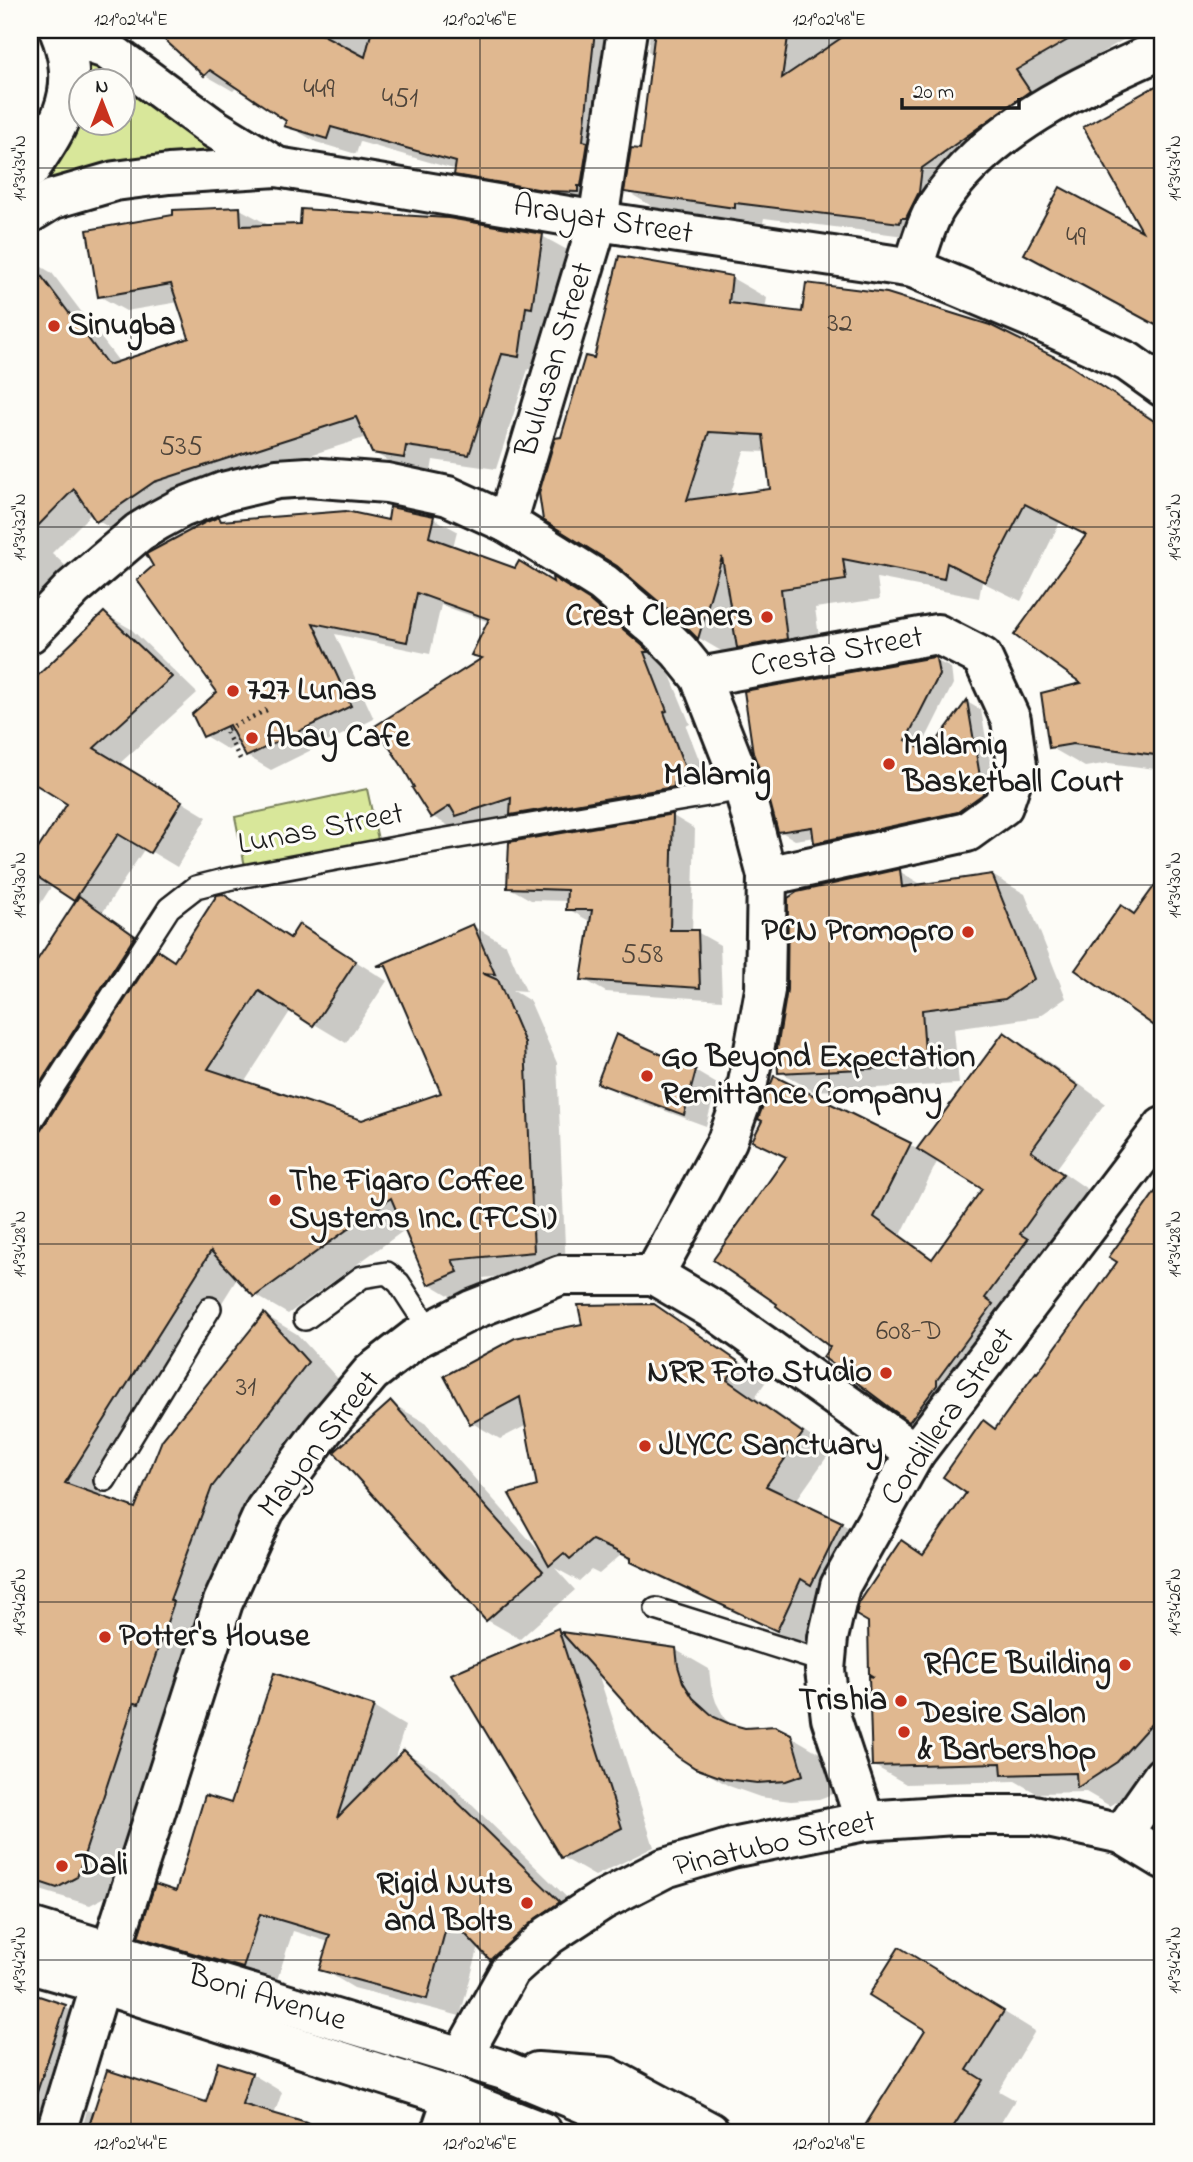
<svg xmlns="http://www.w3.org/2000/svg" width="1193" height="2162" viewBox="0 0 1193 2162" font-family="'Indie Flower',sans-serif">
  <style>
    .built { fill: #f4e8d8 }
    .green { fill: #d8e79a; stroke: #7a825b; stroke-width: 2; fill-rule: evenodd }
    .shadow { fill: #0003; fill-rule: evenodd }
    .building { fill: #e0b890; stroke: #1c1c1c; stroke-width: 2; fill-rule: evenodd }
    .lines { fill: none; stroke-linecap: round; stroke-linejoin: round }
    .lane-casing { stroke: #1c1c1c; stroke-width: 26 }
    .street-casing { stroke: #1c1c1c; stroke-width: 44 }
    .secondary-casing { stroke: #1c1c1c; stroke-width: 44 }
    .path { stroke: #1c1c1c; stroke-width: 4.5; stroke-dasharray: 2 5; stroke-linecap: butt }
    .lane { stroke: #fdfcf7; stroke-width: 21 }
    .street { stroke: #fdfcf7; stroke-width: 38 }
    .secondary { stroke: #fdfcf7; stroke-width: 38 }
    .ticks { fill: none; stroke: #1c1c1c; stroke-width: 2; stroke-opacity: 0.45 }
    .poi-dot { fill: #c8321e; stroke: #fdfcf7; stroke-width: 2.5 }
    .labels { text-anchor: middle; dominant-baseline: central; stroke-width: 6; stroke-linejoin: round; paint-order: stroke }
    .number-label { font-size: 28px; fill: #4d4339 }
    .street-label { font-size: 32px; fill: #1c1c1c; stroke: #fdfcf7 }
    .poi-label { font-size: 32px; font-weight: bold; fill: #1c1c1c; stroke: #fdfcf7; text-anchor: start }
    .neighbourhood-label { font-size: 33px; font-weight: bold; fill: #1c1c1c; stroke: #fdfcf7 }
    .neatline { fill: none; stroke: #1c1c1c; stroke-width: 2.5 }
    .ticks-label { font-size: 18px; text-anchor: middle; fill: #1c1c1c }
  </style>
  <rect width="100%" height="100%" fill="#fdfcf7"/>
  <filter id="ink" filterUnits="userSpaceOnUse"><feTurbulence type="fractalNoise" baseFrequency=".0143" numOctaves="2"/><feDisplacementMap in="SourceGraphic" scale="14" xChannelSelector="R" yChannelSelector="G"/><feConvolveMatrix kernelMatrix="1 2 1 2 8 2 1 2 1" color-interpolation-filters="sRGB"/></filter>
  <g filter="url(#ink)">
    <!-- built -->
    <polygon class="built" points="30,30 41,30 44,36 30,60"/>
    <!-- green -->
    <g class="green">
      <path d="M72,35L230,155L30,192V162ZM80,80H122V122H80Z"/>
      <polygon points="367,789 382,858 249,886 235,817"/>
    </g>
    <!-- shadow -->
    <g class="shadow">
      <polygon points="157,30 386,30 385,33 389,30 642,30 609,201 485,190 456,174 457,170 360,142 356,154 316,142 287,125 288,120 238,86 233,91 205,75"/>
      <polygon points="650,30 1140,30 1043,87 950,184 928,239 764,218 763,223 655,208 626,191 641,151 654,55 648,51"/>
      <polygon points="1163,84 1163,336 1158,333 1162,328 1147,235 1085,128"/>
      <polygon points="240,209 267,224 267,227 542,236 569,251 558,322 546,371 528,369 496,469 433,460 431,472 400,468 373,452 367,437 181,496 124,536 98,521 92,513 52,553 72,572 30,602 30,320 33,318 30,314 30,260 52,273 120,363 191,339 179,302 126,311 99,296"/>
      <path d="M732,278L767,298L765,309L1064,363L1100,384L1157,421L1162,414L1163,415V770L1109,763L1085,767L1050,747L1085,684L1087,536L1060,522L1021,601L982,582L979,598L877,578L880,599L815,608L822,658L773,667L736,646L733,658L699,638L673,612L562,438L595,360ZM744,451L767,452L772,491L730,496Z"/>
      <polygon points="433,518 457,531 453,547 576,593 614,617 667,662 666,665 690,724 686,726 711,790 482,829 470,822 456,830 433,817 482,660 473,655 489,622 441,605 430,654 335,634 374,719 271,770 247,756 241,744 228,750 205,736 219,693 219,519 225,522 389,522"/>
      <polygon points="105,614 131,629 197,693 119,764 207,817 177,867 145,848 103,912 175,962 223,896 292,938 300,926 387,981 346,1043 291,1010 244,1083 362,1122 443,1094 389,970 381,966 473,926 506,945 526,991 512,990 530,1001 557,1063 566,1269 483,1278 489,1291 462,1303 430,1284 406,1229 288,1314 255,1295 238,1277 100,1498 136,1511 265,1315 297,1334 340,1381 244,1505 202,1620 109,1895 90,1905 30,1887 30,1160 53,1125 65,1097 39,1082 30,1095 30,952 40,959 78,901 53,884 30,920 30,864 70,803 30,779 30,685"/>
      <polygon points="933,659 951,668 953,684 920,750 929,755 967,702 981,710 997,802 973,819 831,851 816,842 815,837 795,840 780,831"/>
      <polygon points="673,816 695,829 692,932 697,932 720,945 722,1000 606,992 583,979 591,922 568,909 569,901 531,900 508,887 511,843"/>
      <polygon points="899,871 924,886 992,875 1025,894 1066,998 1038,1017 954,1029 959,1084 813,1091 780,1072"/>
      <polygon points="1163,877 1163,1030 1077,969 1135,916"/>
      <path d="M1004,1034L1032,1050L1105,1103L1057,1168L1090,1191L938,1436L910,1420L825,1357L833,1347L787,1158L755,1140L765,1120L775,1079L919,1150ZM938,1160L984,1189L934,1259L901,1235Z"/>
      <polygon points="695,1071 717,1084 706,1126 622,1095 599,1082"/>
      <polygon points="1163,1184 1163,1766 1150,1781 1110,1806 1086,1792 1036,1793 1015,1781 906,1784 873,1765 881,1679 901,1542 924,1556 969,1493 983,1422 997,1430 1119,1262 1112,1256"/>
      <path d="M653,1306L683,1323L767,1380L755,1397L831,1451L795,1502L841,1523L869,1540L830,1594L806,1646L662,1578L621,1555L599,1574L591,1570L579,1581L555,1568L575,1590L520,1639L487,1620L391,1403L424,1422L543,1555L540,1488L527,1425L500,1439L472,1423L584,1326ZM571,1548L561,1558V1553Z"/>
      <polygon points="558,1630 564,1634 676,1650 709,1669 711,1686 716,1702 725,1719 736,1728 745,1730 775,1727 823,1755 835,1793 819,1799 791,1801 760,1797 729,1786 695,1766 597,1670 654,1847 595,1876 562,1857"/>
      <polygon points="373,1707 405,1726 393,1764 405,1752 437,1771 591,1921 523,1977 491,1958 479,1946 460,2016 354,1988 322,1969 329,1942 293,1931 275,1986 173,1955 141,1936 177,1893 232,1805"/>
      <polygon points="933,1968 1035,2031 999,2091 1015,2100 995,2132 863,2132 927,2029"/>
      <polygon points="30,1995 65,2007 95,2024 69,2132 30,2132"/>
      <polygon points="252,2074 282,2092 274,2115 331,2132 81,2132 87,2110 95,2113 207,2104"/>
    </g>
    <!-- building -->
    <g class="building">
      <polygon points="154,30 314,30 365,57 372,30 595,30 583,141 588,142 581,186 578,186 578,192 549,191 454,175 456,162 331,127 327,139 284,126 286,121 210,70 204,76"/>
      <polygon points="655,30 789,30 782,78 853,30 1085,30 1016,70 1030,91 922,168 919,192 906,218 901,218 900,223 735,203 735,208 624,192 631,148 640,149"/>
      <polygon points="1163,82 1163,329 1024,254 1060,187 1142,231 1083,127"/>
      <polygon points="240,207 241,226 300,224 301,209 448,218 543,234 532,308 526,307 519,357 502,354 469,455 406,446 404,458 372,453 356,417 154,482 96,522 74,489 30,534 30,261 108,365 189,338 171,284 98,297 87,230 173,215 173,210"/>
      <path d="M619,256L732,276L729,303L802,312L806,283L887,293L990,325L1065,362L1163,427V756L1073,744L1049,748L1041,693L1081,683L1014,635L1086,535L1025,504L985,582L947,563L944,579L843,559L846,580L781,589L787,639L737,648L722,557L698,639L672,613L617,566L543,520L539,493L555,438L561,437L585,356L594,358ZM709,432L763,435L770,489L687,500Z"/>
      <polygon points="390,507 434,516 429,537 515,568 519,561 553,582 552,577 590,601 643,646 649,652 644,652 667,711 664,712 688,776 674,782 674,787 510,815 511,798 456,816 450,806 431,818 412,788 414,787 402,766 375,726 482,658 471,655 489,619 417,593 407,642 313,623 351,706 246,757 229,725 203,737 192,714 217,692 137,580 153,566 146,554 204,523 219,517 221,521 346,511 388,520"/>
      <polygon points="104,612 172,677 94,748 182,801 150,853 118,834 74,901 30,872 30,861 67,804 30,781 30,683"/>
      <polygon points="934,657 936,658 939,675 906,740 928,753 967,700 983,794 958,812 814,843 812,827 778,832 765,783 753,753 744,691"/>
      <polygon points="673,814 670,930 698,930 700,988 581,980 592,910 566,910 567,890 507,888 509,842"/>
      <polygon points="900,869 902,887 992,874 1034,979 1005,999 922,1010 926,1066 778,1073 777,1049 787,990 788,898 797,892"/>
      <polygon points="1163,874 1163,1032 1075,970 1121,905 1134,914"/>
      <polygon points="223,894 290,938 299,924 356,961 313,1026 259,991 208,1069 362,1120 441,1093 386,966 377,966 473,924 495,974 482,973 498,980 525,1043 534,1252 452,1260 458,1272 428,1285 391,1198 254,1297 211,1251 65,1483 135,1508 162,1440 264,1313 308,1362 212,1487 170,1600 174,1602 139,1704 134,1703 77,1877 57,1888 30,1879 30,1136 37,1134 41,1130 157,950 174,961 217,895"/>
      <polygon points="79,896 135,936 30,1099 30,971"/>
      <polygon points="1004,1032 1078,1086 1031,1151 1063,1174 1020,1234 1028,1239 985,1298 993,1304 937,1380 937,1385 909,1422 823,1357 830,1347 776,1306 777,1304 713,1260 786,1157 752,1141 762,1121 758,1119 774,1076 911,1143 874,1217 932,1259 982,1189 917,1149"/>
      <polygon points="616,1034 696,1070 684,1115 597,1083"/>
      <polygon points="1163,1181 1163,1711 1117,1762 1077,1788 1076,1773 1002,1775 1001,1763 872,1766 869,1676 874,1677 869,1674 868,1622 856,1615 859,1603 901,1540 923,1555 966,1493 943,1477 983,1420 995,1429 1036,1372 1037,1373 1117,1262 1109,1257"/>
      <polygon points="654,1304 739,1362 727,1380 803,1433 766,1486 842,1522 811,1585 801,1579 777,1631 631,1562 631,1558 592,1540 570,1559 564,1553 549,1566 509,1494 537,1486 520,1397 470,1424 444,1376 515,1338 582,1324 578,1305"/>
      <polygon points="391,1401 543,1571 486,1621 334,1452"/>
      <polygon points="558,1628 622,1828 561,1858 451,1674"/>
      <polygon points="561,1632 676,1648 678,1666 683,1682 693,1698 714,1717 730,1724 745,1728 775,1726 791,1734 803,1775 786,1781 757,1783 725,1779 695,1768 678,1757 654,1736"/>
      <polygon points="274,1673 374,1706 337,1818 404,1750 560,1902 535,1919 490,1960 449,1917 427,1999 319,1970 330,1935 260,1914 243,1968 138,1937 155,1884 176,1891 205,1795 231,1803"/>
      <polygon points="899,1947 1004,2011 967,2070 983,2080 950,2132 861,2132 925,2030 869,1995"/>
      <polygon points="30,1993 66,2005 36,2095 30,2094"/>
      <polygon points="218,2062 252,2073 242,2104 310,2124 308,2132 87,2132 107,2070 206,2102"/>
    </g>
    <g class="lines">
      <defs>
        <g id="lane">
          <polyline points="30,1123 169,908 196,887 228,879 411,845 744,789"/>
          <polyline points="305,1319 362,1277 387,1273 399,1283 431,1332"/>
          <polyline points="105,1480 210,1308"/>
          <polyline points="656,1609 825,1662"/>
        </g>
        <g id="street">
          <polyline points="61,34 106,49 212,127 277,167 598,221 913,268 1032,318 1128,362 1163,387"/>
          <polyline points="30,213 53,199 115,181 169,174 277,167"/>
          <path d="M913,268C919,250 927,219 938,204C988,127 1083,85 1163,49"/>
          <polyline points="507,523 598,221 627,30"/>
          <polyline points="30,633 73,588 139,532 157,521 181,508 223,492 277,479 308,477 387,483 448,496 507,523 603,583 658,630 679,651 700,677 744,789 767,876 765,990 748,1083 727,1141 654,1275"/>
          <polyline points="700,677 937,634 982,657 1011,720 1017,765 1003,806 967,832 767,876"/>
          <polyline points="865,1821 831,1718 825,1670 828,1638 840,1586 915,1453 1163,1127"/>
          <polyline points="1122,1834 1163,1776"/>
          <polyline points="56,2132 111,1951 223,1602 265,1510 323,1430 371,1373 415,1339 472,1310 561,1275 654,1275 717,1312 915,1453"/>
          <polyline points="441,2132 453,2097"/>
        </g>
        <g id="secondary">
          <path d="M30,169C62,122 83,88 59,30"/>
          <polyline points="30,1927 504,2070 653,2132"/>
          <polyline points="30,1964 101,1984 453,2097 542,2132"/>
          <polyline points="461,2058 510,1970 549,1935 601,1901 665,1868 732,1848 865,1821 955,1815 1034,1815 1122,1834 1163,1859"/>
          <polyline points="537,2072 608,2077 710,2132"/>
        </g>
      </defs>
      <!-- lane casing -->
      <use href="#lane" class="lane-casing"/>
      <!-- street casing -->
      <use href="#street" class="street-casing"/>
      <!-- secondary casing -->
      <use href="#secondary" class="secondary-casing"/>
      <!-- path -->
      <polyline class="path" points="240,759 225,730 269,709"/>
      <!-- lane -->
      <use href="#lane" class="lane"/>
      <!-- street -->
      <use href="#street" class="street"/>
      <!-- secondary -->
      <use href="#secondary" class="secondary"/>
    </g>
  </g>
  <!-- ticks -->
  <path class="ticks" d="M131,30V2132M480,30V2132M829,30V2132M30,168H1163M30,527H1163M30,885H1163M30,1244H1163M30,1602H1163M30,1960H1163"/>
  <!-- markers -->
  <g class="poi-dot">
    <circle cx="54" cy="326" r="7"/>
    <circle cx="767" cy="617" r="7"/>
    <circle cx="233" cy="691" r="7"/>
    <circle cx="252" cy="738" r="7"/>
    <circle cx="889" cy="764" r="7"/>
    <circle cx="968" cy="932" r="7"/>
    <circle cx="647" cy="1076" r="7"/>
    <circle cx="275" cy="1200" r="7"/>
    <circle cx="886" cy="1373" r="7"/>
    <circle cx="645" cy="1446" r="7"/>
    <circle cx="105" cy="1637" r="7"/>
    <circle cx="1125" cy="1665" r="7"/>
    <circle cx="901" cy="1701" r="7"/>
    <circle cx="904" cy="1732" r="7"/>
    <circle cx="62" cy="1866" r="7"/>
    <circle cx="527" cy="1903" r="7"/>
  </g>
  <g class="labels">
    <!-- number labels -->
    <g class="number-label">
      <text x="319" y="90">449</text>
      <text x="400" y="99">451</text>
      <text x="1076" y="238">49</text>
      <text x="840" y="324">32</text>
      <text x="181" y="447">535</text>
      <text x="642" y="955">558</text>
      <text x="909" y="1332">608-D</text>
      <text x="246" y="1388">31</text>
    </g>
    <!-- street labels -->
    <g class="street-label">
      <text transform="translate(603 221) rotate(9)">Arayat Street</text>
      <text transform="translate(556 360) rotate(-73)">Bulusan Street</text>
      <text transform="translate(837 653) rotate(-10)">Cresta Street</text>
      <text transform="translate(321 830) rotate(-11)">Lunas Street</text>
      <text transform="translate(949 1417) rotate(-55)">Cordillera Street</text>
      <text transform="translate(320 1445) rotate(-52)">Mayon Street</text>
      <text transform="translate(775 1845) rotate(-13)">Pinatubo Street</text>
      <text transform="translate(267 1999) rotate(17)">Boni Avenue</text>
    </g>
    <!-- poi labels -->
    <g class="poi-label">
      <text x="68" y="326">Sinugba</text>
      <text x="753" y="617" text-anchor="end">Crest Cleaners</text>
      <text x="247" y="691">727 Lunas</text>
      <text x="266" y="738">Abay Cafe</text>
      <text x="903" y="746">Malamig<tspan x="903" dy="37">Basketball Court</tspan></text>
      <text x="954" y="932" text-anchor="end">PCN Promopro</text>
      <text x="661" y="1058">Go Beyond Expectation<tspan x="661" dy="37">Remittance Company</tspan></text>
      <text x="289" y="1182">The Figaro Coffee<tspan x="289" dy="37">Systems Inc. (FCSI)</tspan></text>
      <text x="872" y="1373" text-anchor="end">NRR Foto Studio</text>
      <text x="659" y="1446">JLYCC Sanctuary</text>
      <text x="119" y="1637">Potter's House</text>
      <text x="1111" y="1665" text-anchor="end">RACE Building</text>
      <text x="887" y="1701" text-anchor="end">Trishia</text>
      <text x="918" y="1714">Desire Salon<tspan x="918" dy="37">&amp; Barbershop</tspan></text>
      <text x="76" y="1866">Dali</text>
      <text x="513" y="1885" text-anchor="end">Rigid Nuts<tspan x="513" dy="37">and Bolts</tspan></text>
    </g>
    <!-- neighbourhood labels -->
    <g class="neighbourhood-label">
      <text x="717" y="776">Malamig</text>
    </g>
  </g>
  <!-- margin -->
  <rect width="1193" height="2162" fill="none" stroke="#fdfcf7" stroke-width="77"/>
  <!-- north arrow -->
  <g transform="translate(102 102)"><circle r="33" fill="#fdfcf7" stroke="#a3a29f" stroke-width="2"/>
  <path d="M0-5L12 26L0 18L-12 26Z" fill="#c8321e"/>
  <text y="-10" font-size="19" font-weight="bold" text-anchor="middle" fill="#1c1c1c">N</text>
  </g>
  <!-- scale -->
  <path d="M902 98v10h117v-10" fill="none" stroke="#1c1c1c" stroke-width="3.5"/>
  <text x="913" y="98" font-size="21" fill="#1c1c1c" stroke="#fdfcf7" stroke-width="5" paint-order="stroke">20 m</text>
  <rect x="38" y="38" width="1116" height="2086" class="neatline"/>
  <g class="ticks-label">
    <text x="131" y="25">121°02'44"E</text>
    <text x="480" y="25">121°02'46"E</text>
    <text x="829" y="25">121°02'48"E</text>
    <text transform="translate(19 168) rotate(-90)" y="6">14°34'34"N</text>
    <text transform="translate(1174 168) rotate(-90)" y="6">14°34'34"N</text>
    <text transform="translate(19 527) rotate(-90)" y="6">14°34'32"N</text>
    <text transform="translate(1174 527) rotate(-90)" y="6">14°34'32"N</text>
    <text transform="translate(19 885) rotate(-90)" y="6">14°34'30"N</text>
    <text transform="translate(1174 885) rotate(-90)" y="6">14°34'30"N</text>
    <text transform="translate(19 1244) rotate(-90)" y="6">14°34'28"N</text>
    <text transform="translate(1174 1244) rotate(-90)" y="6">14°34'28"N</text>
    <text transform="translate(19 1602) rotate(-90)" y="6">14°34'26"N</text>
    <text transform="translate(1174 1602) rotate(-90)" y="6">14°34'26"N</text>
    <text transform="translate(19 1960) rotate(-90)" y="6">14°34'24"N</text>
    <text transform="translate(1174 1960) rotate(-90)" y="6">14°34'24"N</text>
    <text x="131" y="2149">121°02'44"E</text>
    <text x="480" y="2149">121°02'46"E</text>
    <text x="829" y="2149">121°02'48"E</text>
  </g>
</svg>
